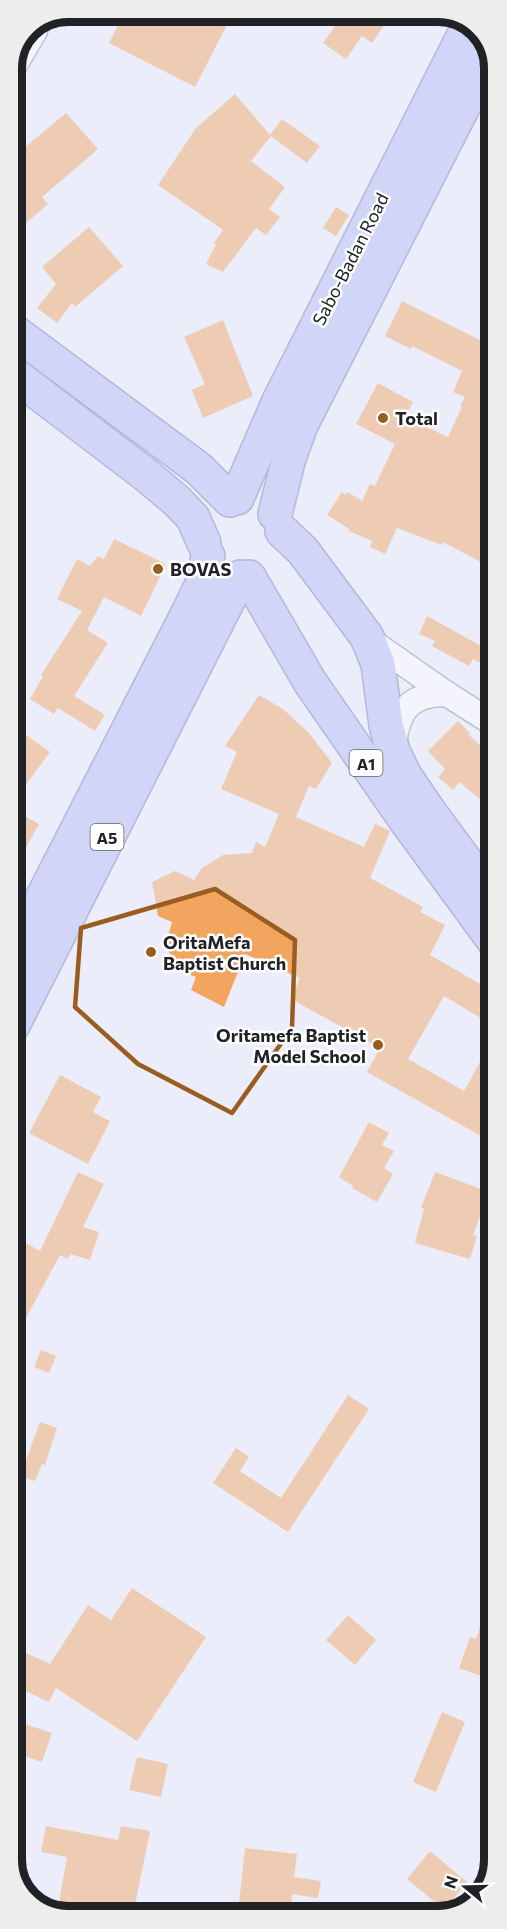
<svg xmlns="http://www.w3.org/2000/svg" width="507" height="1929" viewBox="0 0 507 1929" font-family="Commissioner,sans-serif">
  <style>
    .building { fill: #f1a55e }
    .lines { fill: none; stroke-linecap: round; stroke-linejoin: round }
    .minor-casing { stroke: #8c8e9a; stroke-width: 27 }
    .trunk-casing { stroke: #7278ac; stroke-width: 36 }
    .minor { stroke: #fff; stroke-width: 24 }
    .trunk { stroke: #b2b8f6; stroke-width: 33 }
    .marked { fill: none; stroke: #995e1f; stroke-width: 4.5; stroke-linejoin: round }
    .poi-dot { fill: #995e1f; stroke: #fff; stroke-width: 2 }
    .labels { text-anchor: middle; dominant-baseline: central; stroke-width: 5; stroke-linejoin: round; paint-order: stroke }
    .shield { fill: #fff; stroke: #646467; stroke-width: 1.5 }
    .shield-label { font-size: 16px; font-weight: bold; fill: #212226 }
    .street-label { font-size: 18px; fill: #212226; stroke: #fff }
    .poi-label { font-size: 18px; font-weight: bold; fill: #212226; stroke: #fff; text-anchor: start }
    .rim { fill: none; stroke: #212226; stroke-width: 8 }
  </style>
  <rect width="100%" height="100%" fill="#ebedfa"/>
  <!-- building -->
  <g class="building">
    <polygon points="125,12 213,12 229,21 195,87 109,43"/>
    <polygon points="345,12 366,12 384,25 372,43 362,36 346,59 323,43"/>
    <polygon points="235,94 270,135 282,119 320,146 307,163 271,136 251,161 285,187 269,209 280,217 266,235 256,228 223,272 206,264 216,244 214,243 223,230 158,185 196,128"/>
    <polygon points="66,113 98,149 42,197 48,204 12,235 12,158"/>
    <polygon points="336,207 349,215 336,236 323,228"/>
    <polygon points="89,227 123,266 75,307 72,303 57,323 37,308 56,284 42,267"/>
    <polygon points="402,301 494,347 494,379 487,394 494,398 494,569 443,542 442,545 397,528 385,554 370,547 372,541 349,531 349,529 327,515 342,492 346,495 348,492 362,501 370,484 375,486 395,444 356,424 378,383 413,402 405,417 448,437 462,407 460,406 465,397 453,392 462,371 412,346 411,349 385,336"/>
    <polygon points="223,320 253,396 203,418 192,390 205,384 184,337"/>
    <polygon points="114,539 166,564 141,616 104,597 87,630 108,643 74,696 105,715 95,731 58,708 54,714 30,699 43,676 41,675 82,611 57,599 77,559 90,566 98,556 104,559"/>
    <polygon points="427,616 483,647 494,625 494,670 473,659 469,666 432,646 435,641 419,634"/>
    <polygon points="259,695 283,709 309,733 332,763 316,789 309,786 296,817 364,847 375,824 390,831 370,878 423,907 420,912 445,925 430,955 494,992 494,1026 444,996 408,1059 464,1091 494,1036 495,1144 367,1072 380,1048 291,999 300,978 245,954 224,1007 191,990 196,977 182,972 171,957 167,947 167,940 172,922 158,916 152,882 175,871 194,880 202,868 223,855 252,853 256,842 265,847 279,814 221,789 237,752 225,746"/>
    <polygon points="458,721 470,733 468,734 494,759 494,811 459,782 453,790 438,777 445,769 428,751"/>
    <polygon points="12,725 50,752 12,804"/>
    <polygon points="12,809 39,824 13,871"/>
    <polygon points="60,1075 101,1097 93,1112 110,1121 88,1164 29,1133"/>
    <polygon points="369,1122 389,1133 382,1145 394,1151 384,1168 393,1174 377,1202 352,1188 353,1186 339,1177"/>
    <polygon points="78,1172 104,1184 83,1227 99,1232 90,1260 70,1254 68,1259 60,1255 13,1342 13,1236 40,1251"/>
    <polygon points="435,1172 489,1192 473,1235 477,1236 470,1259 415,1243 424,1209 421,1208"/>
    <polygon points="41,1350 56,1356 49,1373 34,1367"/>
    <polygon points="348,1395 369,1409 288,1532 213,1483 236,1448 249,1457 240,1471 281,1498"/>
    <polygon points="40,1422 57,1428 45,1465 42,1464 35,1481 19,1476 25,1459 26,1460"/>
    <polygon points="132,1588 206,1637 137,1741 56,1688 49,1702 13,1685 13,1647 50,1664 88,1605 111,1620"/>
    <polygon points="491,1592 495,1593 495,1678 482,1674 481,1676 459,1668 470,1637 476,1639"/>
    <polygon points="348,1615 376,1640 355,1665 326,1640"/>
    <polygon points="442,1712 465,1722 436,1792 413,1782"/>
    <polygon points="13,1720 52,1733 42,1762 13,1752"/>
    <polygon points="137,1757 168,1764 161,1797 129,1790"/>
    <polygon points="46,1826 118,1840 121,1826 150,1831 133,1915 106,1916 107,1911 59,1903 67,1857 41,1852"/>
    <polygon points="245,1848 297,1854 294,1877 321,1881 318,1898 292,1894 290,1916 238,1912"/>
    <polygon points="430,1851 467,1882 444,1910 407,1879"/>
  </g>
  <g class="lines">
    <defs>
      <g id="minor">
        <polyline points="12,70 35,31 36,26"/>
        <polyline points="367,638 447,694 494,724"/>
        <path d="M394,744C398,709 411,694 447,694"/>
      </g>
      <g id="trunk">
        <polyline points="12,330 199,469 230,500"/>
        <polyline points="12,373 146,475 177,501 193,518 204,543"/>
        <polyline points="237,498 279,401 470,23"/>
        <polyline points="275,514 289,458 301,425 491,52"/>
        <polyline points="282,531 303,551 367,637 378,664 386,725 393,751 405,776 429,811 494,900"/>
        <polyline points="249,577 310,682 404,818 494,941"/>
        <polyline points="13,955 188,613 203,582 208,556"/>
        <polyline points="13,1025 240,577"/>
      </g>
    </defs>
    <!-- minor casing -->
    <use href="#minor" class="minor-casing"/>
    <!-- trunk casing -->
    <use href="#trunk" class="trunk-casing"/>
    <!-- minor -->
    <use href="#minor" class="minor"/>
    <!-- trunk -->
    <use href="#trunk" class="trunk"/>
  </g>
  <!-- marked area -->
  <path d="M0 0H507V1929H0ZM215,889L295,940L292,1028L232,1113L138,1064L75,1007L81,928Z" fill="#ebedfa" fill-opacity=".55" fill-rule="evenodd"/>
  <path class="marked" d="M215,889L295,940L292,1028L232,1113L138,1064L75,1007L81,928Z"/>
  <!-- markers -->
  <g class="poi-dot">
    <circle cx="383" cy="418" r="6"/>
    <circle cx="158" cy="569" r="6"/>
    <circle cx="151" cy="952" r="6"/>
    <circle cx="378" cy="1045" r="6"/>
  </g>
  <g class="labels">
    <!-- shield labels -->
    <g class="shield">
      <rect x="349.5" y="750" width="33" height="26" rx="4.5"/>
      <rect x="90.5" y="824" width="33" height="26" rx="4.5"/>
    </g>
    <g class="shield-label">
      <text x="366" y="763">A1</text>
      <text x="107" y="837">A5</text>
    </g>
    <!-- street labels -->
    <g class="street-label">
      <text transform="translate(350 259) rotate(-63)">Sabo-Badan Road</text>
    </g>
    <!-- poi labels -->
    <g class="poi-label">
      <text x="395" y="418">Total</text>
      <text x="170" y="569">BOVAS</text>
      <text x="163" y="942">OritaMefa<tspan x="163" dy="21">Baptist Church</tspan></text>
      <text x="366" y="1035" text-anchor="end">Oritamefa Baptist<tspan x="366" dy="21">Model School</tspan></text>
    </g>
  </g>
  <!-- crop -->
  <path d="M0 0H507V1929H0ZM68 22H438A46 46 0 0 1 484 68V1860A46 46 0 0 1 438 1906H68A46 46 0 0 1 22 1860V68A46 46 0 0 1 68 22Z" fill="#ededee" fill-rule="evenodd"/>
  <path class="rim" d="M68 22H438A46 46 0 0 1 484 68V1860A46 46 0 0 1 438 1906H68A46 46 0 0 1 22 1860V68A46 46 0 0 1 68 22Z"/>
  <!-- north arrow -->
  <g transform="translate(465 1887) rotate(289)" stroke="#ffffff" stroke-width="4.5" paint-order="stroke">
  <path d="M0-4.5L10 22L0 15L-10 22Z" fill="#212226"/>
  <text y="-9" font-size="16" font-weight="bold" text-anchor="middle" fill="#212226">N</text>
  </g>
</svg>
